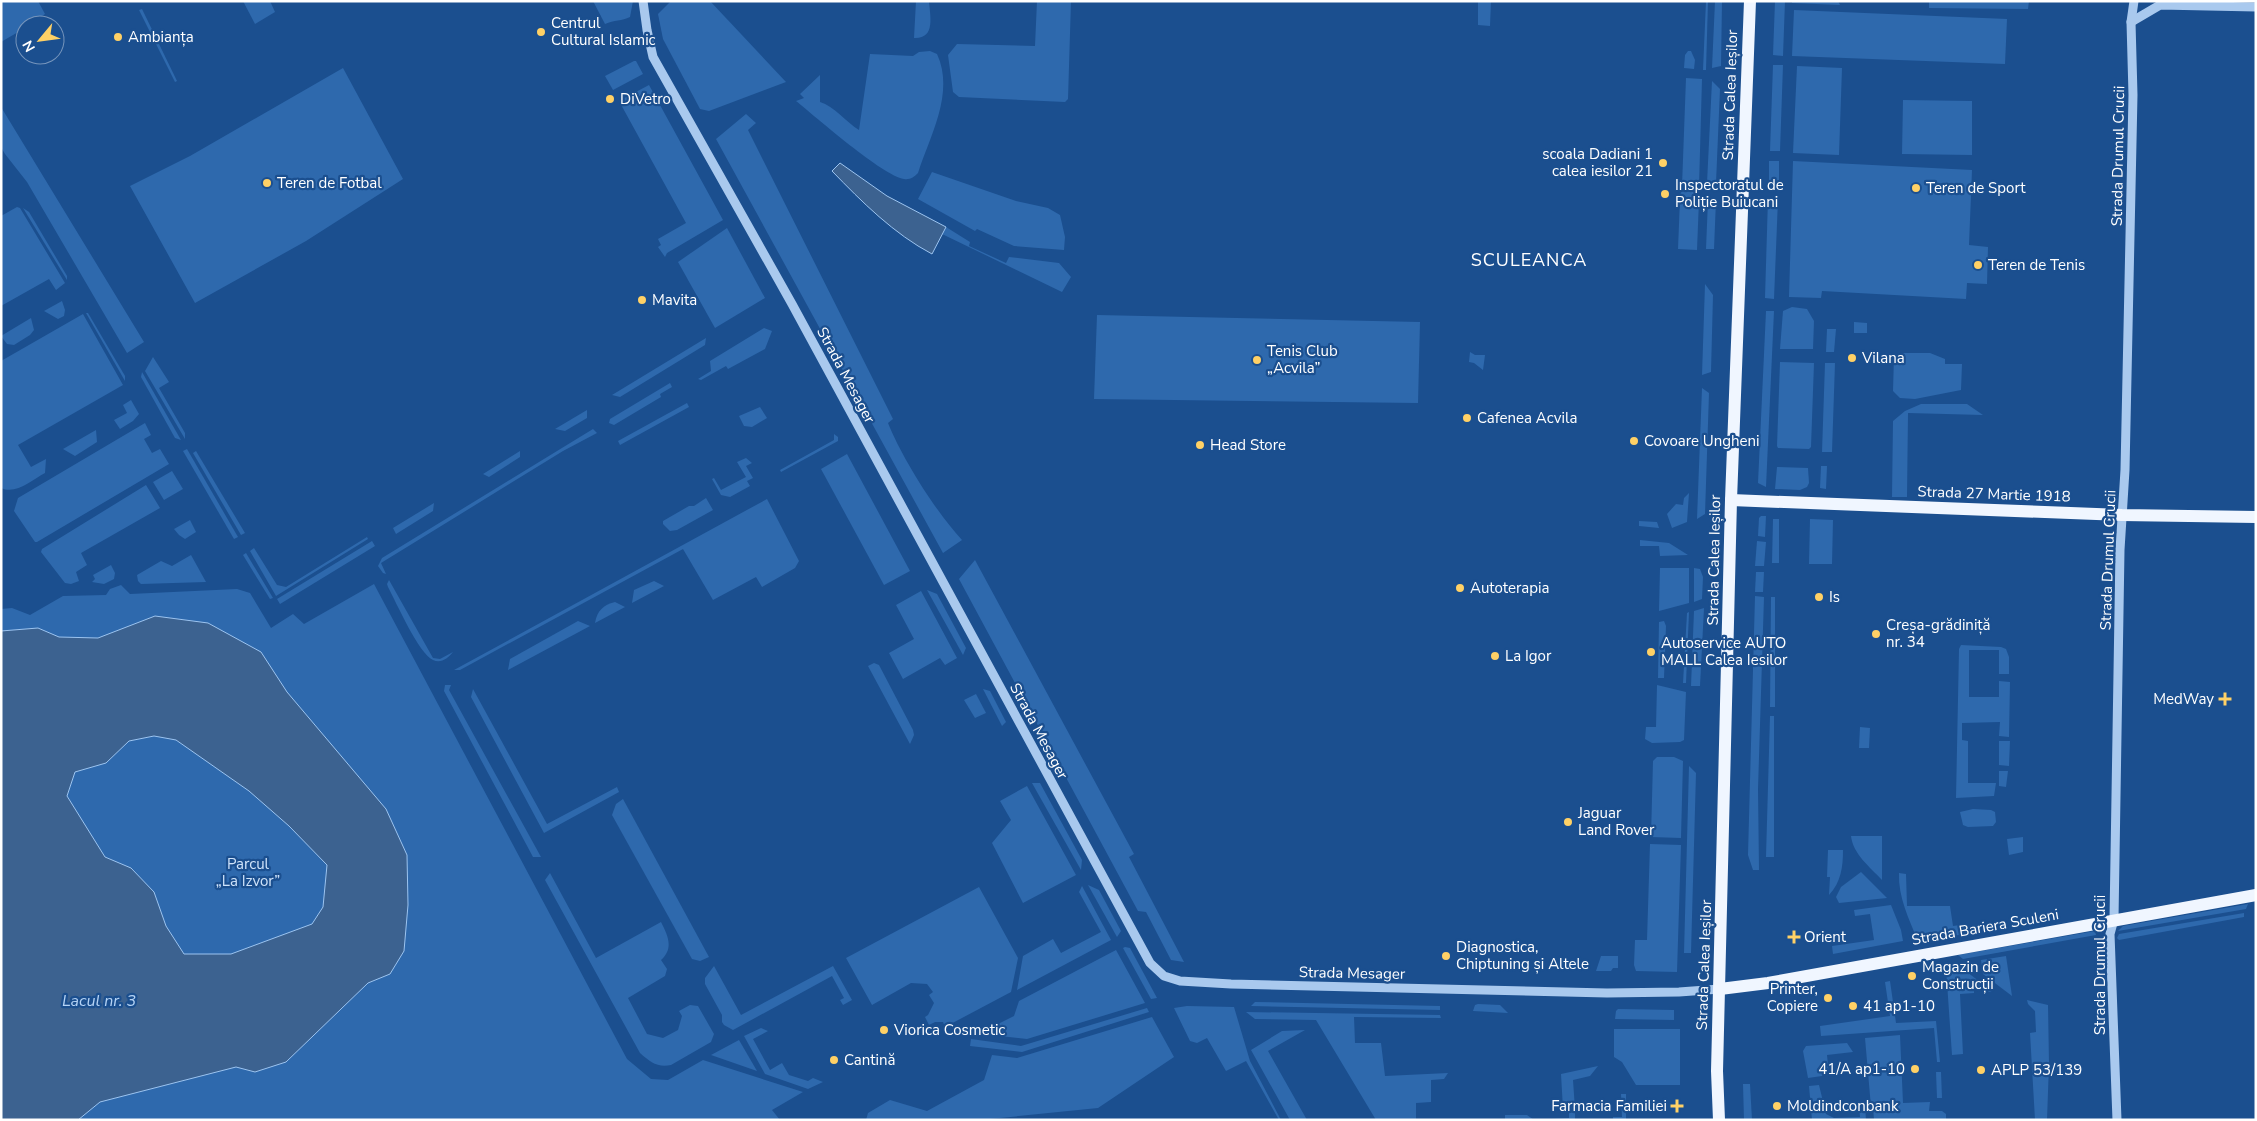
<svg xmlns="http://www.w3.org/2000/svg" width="2257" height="1121" viewBox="0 0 2257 1121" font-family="'Nunito Sans',sans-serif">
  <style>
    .green { fill: #2e69ad }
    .water { fill: #3c6290; stroke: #9cc4f0; fill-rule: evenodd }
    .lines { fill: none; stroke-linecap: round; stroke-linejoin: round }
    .minor { stroke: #a9c9ee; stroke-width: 9 }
    .major { stroke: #f0f6ff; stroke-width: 12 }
    .poi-dot { fill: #ffd166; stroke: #1b4f8f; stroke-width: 2 }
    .labels { text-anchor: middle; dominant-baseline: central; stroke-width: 4.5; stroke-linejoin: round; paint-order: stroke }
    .poi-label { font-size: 15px; fill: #fff; stroke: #1b4f8f; text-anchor: start }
    .street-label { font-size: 15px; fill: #fff; stroke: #1b4f8f }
    .park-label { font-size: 15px; fill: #cfe3fa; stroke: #1b4f8f }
    .water-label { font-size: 16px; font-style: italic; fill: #b5d3f5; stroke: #1b4f8f }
    .quarter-label { font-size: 18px; letter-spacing: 1px; fill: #fff; stroke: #1b4f8f }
  </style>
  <rect width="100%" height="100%" fill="#1b4f8f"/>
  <!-- green -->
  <g class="green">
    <polygon points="1,1 38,1 45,14 29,25 25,25 25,28 1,42"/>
    <polygon points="243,1 270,1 275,12 255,24"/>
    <path d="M593,1H633L630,17C622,21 614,20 605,24Z"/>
    <polygon points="671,1 710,1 786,82 709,111 700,109 663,39 658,14"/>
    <path d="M916,1H929C930,16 936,39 914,38Z"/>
    <polygon points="1037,1 1071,1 1068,99 1065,102 959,97 953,92 948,55 957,44 1035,46"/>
    <polygon points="1478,1 1491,1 1490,26 1478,25"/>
    <polygon points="1706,1 1708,1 1706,70 1703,70"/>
    <polygon points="1715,1 1722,1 1721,66 1712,68"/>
    <polygon points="1775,1 1785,1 1783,56 1773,55"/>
    <polygon points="1792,1 1838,1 1840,5 1792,3"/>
    <polygon points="1929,1 2029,1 2028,9 1929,8"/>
    <polygon points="142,9 177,81 175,82 139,10"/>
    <polygon points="1794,10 2007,19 2005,64 1792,56"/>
    <path d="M930,51L937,54C955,93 930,136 918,173C914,177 910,180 904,179C883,176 816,117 796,101L804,98L800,94L820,75V102C834,106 846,122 859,130L870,54L913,56L919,52Z"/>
    <polygon points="1688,51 1691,51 1695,60 1694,69 1684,68 1685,55"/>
    <polygon points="634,61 636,61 643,74 613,90 605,76"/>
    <polygon points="1773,65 1783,65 1780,151 1770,151"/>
    <polygon points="1797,66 1842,68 1839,155 1793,153"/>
    <polygon points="343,68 403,179 306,241 195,303 130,186 190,156"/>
    <polygon points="1686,78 1702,79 1699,187 1682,186"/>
    <polygon points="1712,81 1720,89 1716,183 1707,183"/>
    <polygon points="649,85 723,220 667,253 665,257 658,247 661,245 658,239 686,223 619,101"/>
    <polygon points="1903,100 1972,101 1972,155 1902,154"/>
    <polygon points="1,107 144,342 127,353 27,182 5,154 1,147"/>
    <path d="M746,114L756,123L748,130L893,419L888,423C902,458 936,512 962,540L943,553L716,139Z"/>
    <rect x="1769" y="161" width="10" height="26"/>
    <polygon points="1793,161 1972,170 1969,245 1988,247 1987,284 1967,283 1966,299 1822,291 1821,298 1789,297"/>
    <polygon points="932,172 1016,201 1048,208 1060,215 1065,237 1064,250 1014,246 977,229 975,231 918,199"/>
    <polygon points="1681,191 1699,192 1698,197 1680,197"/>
    <polygon points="1768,198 1778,199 1774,299 1765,298"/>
    <polygon points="1680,199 1699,200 1697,250 1678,249"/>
    <polygon points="1708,200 1716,200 1714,249 1706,249"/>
    <polygon points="17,207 20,208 65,283 56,290 49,279 1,306 1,216"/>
    <polygon points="23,208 29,212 67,276 67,280"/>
    <polygon points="946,227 970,242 969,246 1006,263 1009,257 1059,263 1071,277 1062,292 942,234"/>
    <polygon points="727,228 765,298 715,328 678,262"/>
    <polygon points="1705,284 1713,295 1711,372 1702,375"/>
    <polygon points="62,301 65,310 64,316 58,319 44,311"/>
    <polygon points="1792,307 1807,309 1814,321 1813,349 1780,349 1783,311"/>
    <polygon points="1766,311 1774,311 1766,487 1758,483"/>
    <polygon points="86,313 88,313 125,376 125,381"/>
    <path d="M83,314L123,385L18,445L31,467L46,459L45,473C32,480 16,495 1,488V361Z"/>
    <polygon points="1097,315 1420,322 1418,403 1094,399"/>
    <polygon points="31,318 34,330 30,335 14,345 7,344 1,336"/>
    <polygon points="1854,322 1867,323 1867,333 1854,333"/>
    <polygon points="764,328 772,331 765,349 728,369 726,366 701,380 698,379 711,371 710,361"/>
    <polygon points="1827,329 1836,329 1834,352 1826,352"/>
    <polygon points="706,338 705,345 620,397 612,395"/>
    <polygon points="1470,352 1475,355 1485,355 1483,370 1474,363 1469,362"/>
    <polygon points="1901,353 1930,353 1945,359 1945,364 1962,364 1961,390 1915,399 1900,398 1893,391 1894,356"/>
    <polygon points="153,357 169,382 159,388 185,433 185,439 145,371"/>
    <polygon points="1780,362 1814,363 1811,447 1809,449 1778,448 1777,446"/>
    <polygon points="1825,363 1835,363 1832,452 1822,452"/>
    <polygon points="142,372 181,440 175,438 141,377"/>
    <polygon points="670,383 672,387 660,394 661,397 614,425 609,423 610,419"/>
    <polygon points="1702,388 1709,393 1705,514 1697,519"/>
    <polygon points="131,400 139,414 133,421 120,429 114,420 127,413 123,405"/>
    <polygon points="687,403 689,407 620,445 618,441"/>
    <polygon points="1921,404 1967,404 1983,415 1908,413 1907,497 1892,497 1893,421 1905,411"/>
    <polygon points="760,407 767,418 752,427 744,426 739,416"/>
    <polygon points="587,410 587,418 565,431 555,429"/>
    <polygon points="145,423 151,435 144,439 152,453 160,449 169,464 37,542 35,542 14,511 18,498"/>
    <polygon points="593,429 597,433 563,451 381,563 386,574 383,573 378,566 382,558"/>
    <polygon points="96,430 97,442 75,456 63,449"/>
    <polygon points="834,434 838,437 838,441 781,472 780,470 834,440"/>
    <polygon points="187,449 238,537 234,539 183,451"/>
    <polygon points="196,451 245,533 241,535 193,453"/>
    <polygon points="520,451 520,457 489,477 483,474"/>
    <polygon points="847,454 910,571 884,585 821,469"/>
    <polygon points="746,458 752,463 746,466 753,478 747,481 750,486 730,497 721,495 712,479 714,478 721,490 746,477 737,462"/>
    <polygon points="1821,466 1827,466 1826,489 1820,488"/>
    <polygon points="1777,467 1808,468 1809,483 1807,487 1800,490 1775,489"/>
    <polygon points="172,471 183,489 164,500 153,482"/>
    <polygon points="146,485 160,508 81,553 87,565 76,572 79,581 71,584 65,583 41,552 42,549"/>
    <polygon points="1689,493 1687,522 1672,528 1667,514 1676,504 1683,505 1684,498"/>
    <polygon points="706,498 713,510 677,530 670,531 663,524 663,521 689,506 694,506"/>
    <polygon points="767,499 799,561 795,568 762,587 756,577 713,600 683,549 460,670 454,670"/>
    <polygon points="434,503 433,511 396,534 393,528"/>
    <polygon points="1761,516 1766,516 1765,537 1758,536 1759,518"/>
    <polygon points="1773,519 1779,519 1779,563 1772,563"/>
    <polygon points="1810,519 1833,520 1832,564 1809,564"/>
    <polygon points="190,520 196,532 185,539 179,535 174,529"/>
    <polygon points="1639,521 1657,522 1659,528 1639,526"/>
    <polygon points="367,537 368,539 276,596 250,551 254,548 277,585 286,587"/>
    <polygon points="1640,540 1669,543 1688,555 1660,556 1659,546 1640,546"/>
    <polygon points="372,541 375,546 280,604 277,599"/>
    <polygon points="1757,541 1766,542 1764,566 1755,566"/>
    <polygon points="246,553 273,598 270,599 243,555"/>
    <polygon points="191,555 206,582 141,584 138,581 137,575 161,561 172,566"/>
    <polygon points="975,560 1134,854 1129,857 1184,962 1171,960 1146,912 1138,911 959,579"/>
    <polygon points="111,565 115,573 114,579 104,584 92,582 95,579 93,575"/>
    <polygon points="1660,568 1689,568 1689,603 1659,611"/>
    <polygon points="1694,568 1700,569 1703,577 1702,599 1694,602"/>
    <polygon points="1756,572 1764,572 1763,592 1755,592"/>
    <path d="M389,580L433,658L440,659L453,652C448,658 441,664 433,660C419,654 396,602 388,587L387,584Z"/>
    <polygon points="654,581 664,586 632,603 634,590"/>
    <polygon points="374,584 627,1059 651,1079 668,1080 703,1060 803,1092 772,1110 780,1120 1,1120 1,609 12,608 30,615 63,596 106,595 110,589 121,585 130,594 237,589 250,593 271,628 293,614 304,624"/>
    <polygon points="927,590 937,594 966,648 963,655"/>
    <polygon points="921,591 957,658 945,665 940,658 903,679 889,653 914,639 896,605"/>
    <polygon points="1755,596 1764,597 1758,789 1759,870 1753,870 1748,855"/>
    <polygon points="1771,597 1775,597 1775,707 1770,707"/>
    <path d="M615,602L625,607L595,623C597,611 603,605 615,602Z"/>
    <polygon points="1704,608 1700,686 1691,686 1694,611"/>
    <polygon points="1689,612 1686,683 1683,683 1687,613"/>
    <polygon points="578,621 590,626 508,670 510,659"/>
    <polygon points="1664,621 1666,626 1664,678 1658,678 1659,622"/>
    <polygon points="1961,645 2001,647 2006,649 2009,657 2009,674 1999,674 1999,650 1969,650 1969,697 1999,697 1999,681 2010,682 2009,737 1999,736 2000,722 1962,723 1962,740 1968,741 1968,783 1996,783 1994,796 1956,798 1959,649"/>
    <polygon points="874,663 879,665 913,730 914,735 910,744 868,666"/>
    <polygon points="445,685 451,685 449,690 541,857 533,857 444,691"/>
    <polygon points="1657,685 1686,692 1684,740 1680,742 1652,743 1645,739 1646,727 1656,727"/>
    <polygon points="473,689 547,824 617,787 619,792 544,833 471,697"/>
    <polygon points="983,689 990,691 1006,722 1002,726"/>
    <polygon points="976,694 986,713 975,718 964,700"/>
    <polygon points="1770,716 1774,716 1774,857 1766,857"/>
    <polygon points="1860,727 1870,728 1869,748 1859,748"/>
    <polygon points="1999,741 2010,741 2009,766 1999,765"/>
    <polygon points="1657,757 1674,757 1683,761 1681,838 1651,837 1653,761"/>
    <polygon points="1689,766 1696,773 1691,953 1684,953"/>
    <polygon points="1999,771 2008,771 2006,787 1999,786"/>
    <polygon points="1032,783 1040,783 1082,860 1081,870"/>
    <polygon points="1027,786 1076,875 1023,903 992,843 1011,820 1000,801"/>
    <polygon points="623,799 709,957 700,961 692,959 612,815 616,804"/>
    <polygon points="1973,809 1991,810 1995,812 1996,822 1993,826 1968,827 1963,825 1960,812"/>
    <path d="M1851,836H1882V880C1870,867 1853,854 1851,836Z"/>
    <polygon points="2023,837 2023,852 2009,855 2007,839"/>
    <polygon points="1650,844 1681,845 1677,972 1636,971 1634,965 1635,940 1647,940"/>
    <path d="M1828,850H1843C1843,867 1841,882 1829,895L1830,877H1827Z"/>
    <polygon points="1861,872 1887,898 1839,903 1836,897 1841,887"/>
    <path d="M550,873L596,958L661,922C668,936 674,948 661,960L667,969L665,976L628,998L647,1034L663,1038L678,1030L682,1016L679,1011L690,1005L698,1006L714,1034L711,1042L671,1065C658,1068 650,1062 640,1053L545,880Z"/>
    <path d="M1899,873L1906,874L1907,906H1950L1953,926L1968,924V926H1971L1972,933L1918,941C1909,919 1898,897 1899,873Z"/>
    <polygon points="1088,885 1099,890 1121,931 1117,937"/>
    <polygon points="1082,886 1111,940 1017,990 1023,956 1053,939 1061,953 1101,932 1079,892"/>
    <polygon points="979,887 1018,958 1011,992 945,1027 943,1022 935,1022 929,1025 925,1017 928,1015 934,1003 929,995 933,992 927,984 911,983 872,1005 846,958"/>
    <polygon points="2248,904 2246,909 2118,931 2123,926"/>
    <polygon points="1891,905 1901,930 1903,941 1833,954 1832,946 1874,940 1870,914 1855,916 1854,910"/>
    <polygon points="2244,913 2244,917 2119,940 2117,938 2119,934"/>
    <polygon points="2095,931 2096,935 1963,959 1958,955"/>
    <polygon points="1125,947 1130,948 1157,998 1151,999 1123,948"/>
    <polygon points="1116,950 1145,1003 1027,1039 972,1033 973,1031 982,1032 1014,1016 1019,1001"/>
    <polygon points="1601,956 1618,956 1618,968 1613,968 1611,971 1596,971"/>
    <polygon points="2006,956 2012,996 1983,974 1981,960"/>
    <polygon points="714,966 741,1015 833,966 852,1000 843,1005 840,1000 844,998 832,976 733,1030 724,1025 722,1022 722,1015 705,984 705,978"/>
    <polygon points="1959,966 1992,991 1989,992 1983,986 1974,986 1974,993 1960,994 1963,1054 1952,1055 1946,968"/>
    <polygon points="1890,981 1896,1023 1936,1021 1940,1062 1937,1062 1934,1028 1821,1036 1820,1026 1890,1016 1885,982"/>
    <polygon points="2027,1000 2048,1005 2049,1064 2047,1120 2035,1120 2030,1033 2036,1032 2035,1011 2028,1004"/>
    <polygon points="1255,1002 1440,1006 1440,1010 1251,1006"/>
    <polygon points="1478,1004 1500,1005 1508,1013 1473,1011 1475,1005"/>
    <polygon points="1187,1006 1234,1007 1250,1061 1281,1120 1279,1120 1246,1061 1226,1071 1207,1038 1197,1043 1190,1041 1174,1008"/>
    <polygon points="1147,1008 1149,1012 1022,1052 970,1046 971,1039 1021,1046"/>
    <polygon points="1618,1009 1674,1010 1674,1020 1615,1019 1616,1011"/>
    <polygon points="1246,1012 1440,1015 1441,1018 1354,1017 1355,1043 1381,1043 1385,1076 1448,1073 1444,1079 1431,1080 1431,1102 1416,1103 1416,1120 1376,1120 1316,1020 1255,1019"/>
    <polygon points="1152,1017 1174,1057 1098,1108 980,1120 866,1120 868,1113 890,1100 927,1111 984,1080 992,1055 1017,1058"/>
    <polygon points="761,1028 768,1031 753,1039 770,1070 782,1063 789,1075 808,1081 813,1078 823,1082 808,1089 765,1074 744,1036"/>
    <polygon points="1614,1029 1680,1029 1680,1085 1636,1085 1622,1062 1614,1057"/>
    <polygon points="1305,1030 1268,1051 1307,1120 1290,1120 1251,1050 1282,1031"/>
    <polygon points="1900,1035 1903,1103 1930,1102 1929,1111 1942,1111 1946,1114 1946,1120 1874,1120 1873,1107 1871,1107 1865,1038"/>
    <polygon points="739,1040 757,1071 711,1055"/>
    <polygon points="1847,1043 1853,1052 1827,1055 1829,1075 1808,1078 1803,1051 1806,1046"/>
    <polygon points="1598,1066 1590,1076 1573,1080 1575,1109 1563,1109 1561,1074"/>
    <polygon points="1936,1072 1941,1072 1942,1098 1937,1098"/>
    <polygon points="1743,1084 1750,1084 1752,1120 1744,1120"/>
    <polygon points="1819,1085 1826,1114 1834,1118 1860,1117 1859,1107 1865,1106 1866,1120 1812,1120 1809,1086"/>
    <polygon points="1621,1094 1626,1094 1626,1120 1613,1120 1613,1117 1622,1117"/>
    <polygon points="1575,1112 1575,1120 1505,1120 1505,1115 1527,1115 1534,1120 1569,1118 1569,1113"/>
  </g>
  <!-- water -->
  <g class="water">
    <path d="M840,163L887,196L946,227L932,254C894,234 862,202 832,171Z"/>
    <path d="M155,616L208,623L261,652L287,692L386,809L407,855L408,905L404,951L390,974L368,983L286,1062L255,1072L236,1067L100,1102L78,1120H1V631L38,628L59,637L98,638ZM154,736L176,740L249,791L289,826L327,865L323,907L312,924L231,954H184L166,926L154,892L131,868L105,857L67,796L75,772L106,763L129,741Z"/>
  </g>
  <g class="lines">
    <!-- minor -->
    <g class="minor">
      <polyline points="643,1 647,30 653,57 792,304 1150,963 1164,976 1180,981 1231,984 1607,993 1679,992 1720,989"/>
      <polyline points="2131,22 2160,5 2256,7"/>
      <polyline points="2117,1120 2110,934 2114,919 2120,550 2125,470 2133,95 2131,22 2134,1"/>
    </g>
    <!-- major -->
    <g class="major">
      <polyline points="1731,500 2122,515 2256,517"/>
      <polyline points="1720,989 1768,983 2256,895"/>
      <polyline points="1719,1120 1717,1071 1731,500 1750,1"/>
    </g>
  </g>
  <!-- markers -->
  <g class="poi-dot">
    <circle cx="541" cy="32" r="5"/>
    <circle cx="118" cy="37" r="5"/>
    <circle cx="610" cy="99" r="5"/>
    <circle cx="1663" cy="163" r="5"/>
    <circle cx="267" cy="183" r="5"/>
    <circle cx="1916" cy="188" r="5"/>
    <circle cx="1665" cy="194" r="5"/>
    <circle cx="1978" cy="265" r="5"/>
    <circle cx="642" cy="300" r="5"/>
    <circle cx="1852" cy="358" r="5"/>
    <circle cx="1257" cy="360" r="5"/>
    <circle cx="1467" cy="418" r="5"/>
    <circle cx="1634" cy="441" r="5"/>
    <circle cx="1200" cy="445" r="5"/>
    <circle cx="1460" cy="588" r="5"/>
    <circle cx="1819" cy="597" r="5"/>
    <circle cx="1876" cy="634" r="5"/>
    <circle cx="1651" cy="652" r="5"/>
    <circle cx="1495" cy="656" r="5"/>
    <path d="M2222.5 691.5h5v5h5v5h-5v5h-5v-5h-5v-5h5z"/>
    <circle cx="1568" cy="822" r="5"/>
    <path d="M1791.5 929.5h5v5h5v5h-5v5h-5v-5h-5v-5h5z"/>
    <circle cx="1446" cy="956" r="5"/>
    <circle cx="1912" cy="976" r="5"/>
    <circle cx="1828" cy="998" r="5"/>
    <circle cx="1853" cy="1006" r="5"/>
    <circle cx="884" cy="1030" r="5"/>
    <circle cx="834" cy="1060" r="5"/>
    <circle cx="1915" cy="1069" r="5"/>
    <circle cx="1981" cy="1070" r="5"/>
    <path d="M1674.5 1098.5h5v5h5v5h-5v5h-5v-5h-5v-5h5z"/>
    <circle cx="1777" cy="1106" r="5"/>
  </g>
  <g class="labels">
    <!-- poi labels -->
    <g class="poi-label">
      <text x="551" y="23">Centrul<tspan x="551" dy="17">Cultural Islamic</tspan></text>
      <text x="128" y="37">Ambianța</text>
      <text x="620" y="99">DiVetro</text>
      <text x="1653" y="154" text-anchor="end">scoala Dadiani 1<tspan x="1653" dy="17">calea iesilor 21</tspan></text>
      <text x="277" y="183">Teren de Fotbal</text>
      <text x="1675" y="185">Inspectoratul de<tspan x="1675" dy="17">Poliție Buiucani</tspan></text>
      <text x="1926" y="188">Teren de Sport</text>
      <text x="1988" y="265">Teren de Tenis</text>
      <text x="652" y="300">Mavita</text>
      <text x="1267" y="351">Tenis Club<tspan x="1267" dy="17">„Acvila”</tspan></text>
      <text x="1862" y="358">Vilana</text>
      <text x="1477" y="418">Cafenea Acvila</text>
      <text x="1644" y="441">Covoare Ungheni</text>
      <text x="1210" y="445">Head Store</text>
      <text x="1470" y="588">Autoterapia</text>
      <text x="1829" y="597">Is</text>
      <text x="1886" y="625">Creșa-grădiniță<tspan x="1886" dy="17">nr. 34</tspan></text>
      <text x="1661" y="643">Autoservice AUTO<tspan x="1661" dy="17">MALL Calea Iesilor</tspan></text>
      <text x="1505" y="656">La Igor</text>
      <text x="2214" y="699" text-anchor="end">MedWay</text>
      <text x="1578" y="813">Jaguar<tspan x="1578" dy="17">Land Rover</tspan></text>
      <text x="1804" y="937">Orient</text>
      <text x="1456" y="947">Diagnostica,<tspan x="1456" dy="17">Chiptuning și Altele</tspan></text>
      <text x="1922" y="967">Magazin de<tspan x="1922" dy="17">Construcții</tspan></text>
      <text x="1818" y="989" text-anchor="end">Printer,<tspan x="1818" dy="17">Copiere</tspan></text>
      <text x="1863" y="1006">41 ap1-10</text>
      <text x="894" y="1030">Viorica Cosmetic</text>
      <text x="844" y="1060">Cantină</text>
      <text x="1905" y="1069" text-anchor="end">41/A ap1-10</text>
      <text x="1991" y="1070">APLP 53/139</text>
      <text x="1667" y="1106" text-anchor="end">Farmacia Familiei</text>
      <text x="1787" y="1106">Moldindconbank</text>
    </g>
    <!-- street labels -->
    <g class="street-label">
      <text transform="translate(1730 95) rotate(-88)">Strada Calea Ieșilor</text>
      <text transform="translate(2118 156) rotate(-89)">Strada Drumul Crucii</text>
      <text transform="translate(846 375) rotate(62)">Strada Mesager</text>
      <text transform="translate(1994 494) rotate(2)">Strada 27 Martie 1918</text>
      <text transform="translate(1714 560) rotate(-89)">Strada Calea Ieșilor</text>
      <text transform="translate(2108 560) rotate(-88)">Strada Drumul Crucii</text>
      <text transform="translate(1039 731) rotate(62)">Strada Mesager</text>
      <text transform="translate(1985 927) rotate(-10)">Strada Bariera Sculeni</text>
      <text transform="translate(1704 965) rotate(-88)">Strada Calea Ieșilor</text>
      <text transform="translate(2100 965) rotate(-90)">Strada Drumul Crucii</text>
      <text transform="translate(1352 973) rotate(1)">Strada Mesager</text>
    </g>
    <!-- park labels -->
    <g class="park-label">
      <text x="248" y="864">Parcul<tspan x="248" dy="17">„La Izvor”</tspan></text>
    </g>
    <!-- water labels -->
    <g class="water-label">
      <text x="99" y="1001">Lacul nr. 3</text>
    </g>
    <!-- quarter labels -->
    <g class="quarter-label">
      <text x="1529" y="260">SCULEANCA</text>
    </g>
  </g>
  <!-- border -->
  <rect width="2257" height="1121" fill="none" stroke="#ffffff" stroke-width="5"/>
  <!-- north arrow -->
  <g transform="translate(40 40) rotate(241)"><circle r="24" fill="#1b4f8f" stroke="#7695bc"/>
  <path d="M0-4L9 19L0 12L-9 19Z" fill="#ffd166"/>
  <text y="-8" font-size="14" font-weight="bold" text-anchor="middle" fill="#ffffff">N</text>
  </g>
</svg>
